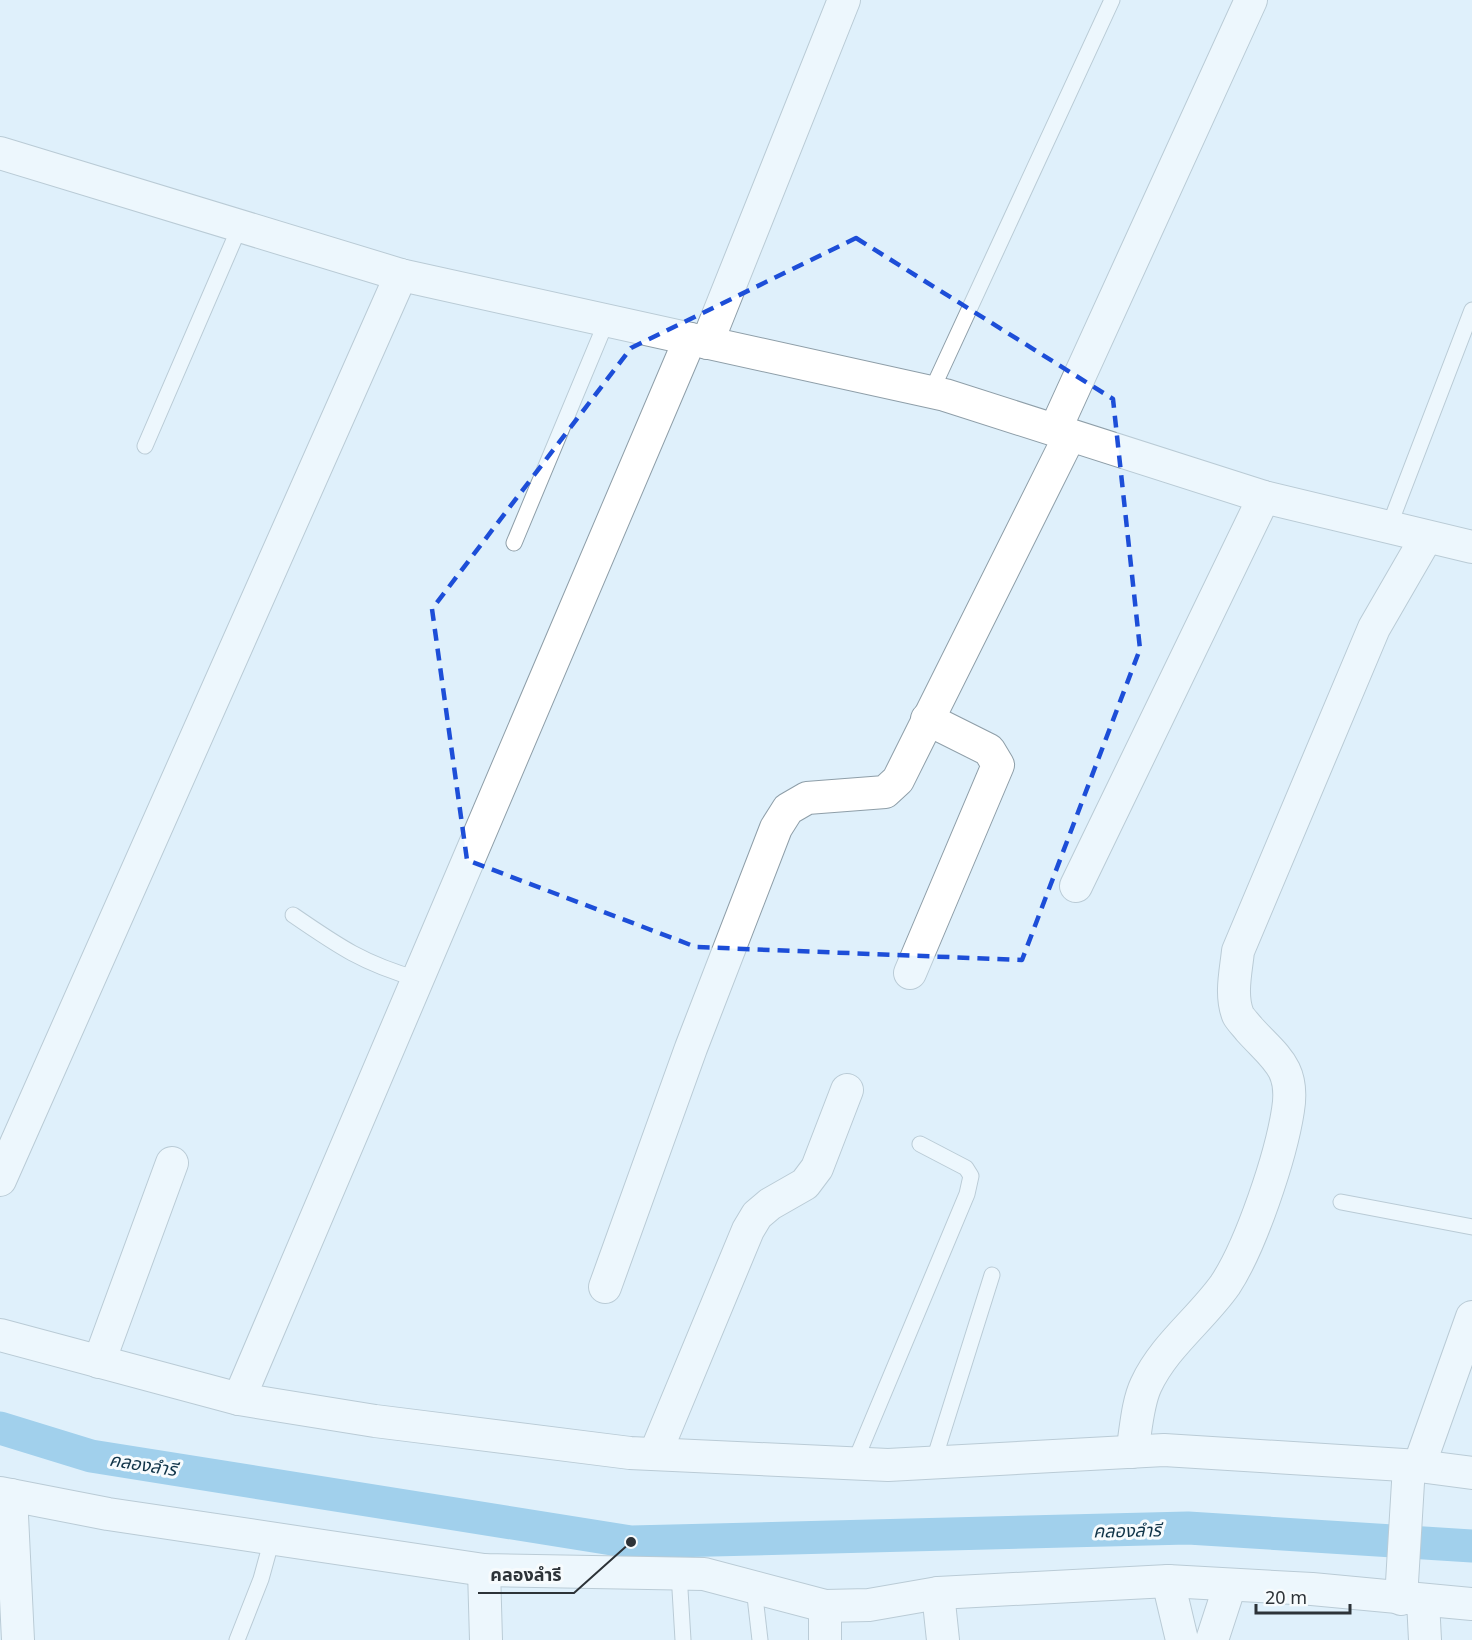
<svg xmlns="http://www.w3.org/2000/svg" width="1472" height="1640" viewBox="0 0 1472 1640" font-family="'Noto Sans','Noto Sans Thai',sans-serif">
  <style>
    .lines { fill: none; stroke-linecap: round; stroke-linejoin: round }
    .canal { stroke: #57a8d9; stroke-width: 33 }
    .service-casing { stroke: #8e9ea8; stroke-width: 17 }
    .minor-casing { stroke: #8e9ea8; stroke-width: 34 }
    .service { stroke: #fff; stroke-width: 15 }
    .minor { stroke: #fff; stroke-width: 32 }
    .marked { fill: none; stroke: #1d4ed8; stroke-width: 4.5; stroke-dasharray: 12 8; stroke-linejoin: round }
    .labels { text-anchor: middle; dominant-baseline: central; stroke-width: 6; stroke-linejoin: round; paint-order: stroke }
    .water-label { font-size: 18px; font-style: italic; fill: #103448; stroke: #f7fbfd }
    .leader { fill: none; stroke: #2d3338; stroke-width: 2 }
    .callout-dot { fill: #2d3338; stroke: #f7fbfd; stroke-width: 2 }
    .callout-label { font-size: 18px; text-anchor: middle; font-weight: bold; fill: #2d3338; stroke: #f7fbfd; stroke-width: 6; stroke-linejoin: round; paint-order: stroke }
  </style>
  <rect width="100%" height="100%" fill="#dff0fb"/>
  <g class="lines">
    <!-- canal -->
    <polyline class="canal" points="0,1428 91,1456 631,1542 1188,1528 1472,1546"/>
    <defs>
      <g id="service">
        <polyline points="931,392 1112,0"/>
        <polyline points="145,446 240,226"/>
        <polyline points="1388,529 1472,310"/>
        <polyline points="514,543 607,320"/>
        <path d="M293,915C338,946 364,964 418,979"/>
        <polyline points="1341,1202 1472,1227"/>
        <polyline points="933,1463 992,1275"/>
        <polyline points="854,1464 967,1194 971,1176 966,1168 920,1144"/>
        <polyline points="679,1573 683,1640"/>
        <polyline points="754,1588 760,1640"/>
        <polyline points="237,1640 261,1579 272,1539"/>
      </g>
      <g id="minor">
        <polyline points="0,153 401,275 945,395 1264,497 1472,547"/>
        <polyline points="707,343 844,0"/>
        <polyline points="1055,430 1251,0"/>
        <polyline points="1076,886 1264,497"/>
        <polyline points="910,973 998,765 989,750 927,719"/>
        <polyline points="0,1180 401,275"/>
        <polyline points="605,1287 691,1048 776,828 788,809 807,798 885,792 898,780 1070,435"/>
        <polyline points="0,1335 239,1399 375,1421 630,1453 888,1465 1164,1450 1419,1466 1472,1473"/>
        <polyline points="99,1362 172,1163"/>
        <polyline points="239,1399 690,339"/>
        <path d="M1132,1452C1136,1431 1137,1404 1146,1385C1164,1346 1201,1319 1225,1285C1251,1246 1281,1156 1288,1110C1295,1067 1274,1057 1249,1029C1246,1025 1240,1019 1238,1015C1230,995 1236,971 1238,951L1374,628L1426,538"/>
        <polyline points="655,1454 748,1230 757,1215 770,1204 805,1184 817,1168 847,1090"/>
        <polyline points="1419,1466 1472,1317"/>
        <polyline points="0,1493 108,1514 484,1570 704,1574 825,1606 869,1605 938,1593 1168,1581 1312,1589 1472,1604"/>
        <polyline points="11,1495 18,1640"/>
        <polyline points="484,1570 486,1640"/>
        <polyline points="1168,1581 1182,1640"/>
        <polyline points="938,1593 943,1640"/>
        <polyline points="1401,1599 1409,1466"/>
        <polyline points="1423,1601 1425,1640"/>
        <polyline points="825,1606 825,1640"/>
        <polyline points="1212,1640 1230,1585"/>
      </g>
    </defs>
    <!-- service casing -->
    <use href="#service" class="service-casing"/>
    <!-- minor casing -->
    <use href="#minor" class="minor-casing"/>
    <!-- service -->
    <use href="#service" class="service"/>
    <!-- minor -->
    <use href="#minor" class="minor"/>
  </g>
  <!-- marked area -->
  <path d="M0 0H1472V1640H0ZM856,238L1113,399L1140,649L1022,960L696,947L467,860L432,609L631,348Z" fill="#dff0fb" fill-opacity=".55" fill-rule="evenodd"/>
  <path class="marked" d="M856,238L1113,399L1140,649L1022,960L696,947L467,860L432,609L631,348Z"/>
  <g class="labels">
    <!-- water labels -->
    <g class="water-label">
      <text transform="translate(143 1464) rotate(9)">คลองลำรี</text>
      <text transform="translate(1127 1530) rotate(-1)">คลองลำรี</text>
    </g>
  </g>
  <!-- callouts -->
  <path class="leader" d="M631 1542L574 1593H478"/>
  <circle class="callout-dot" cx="631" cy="1542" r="6"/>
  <g class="callout-label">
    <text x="526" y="1581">คลองลำรี</text>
  </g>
  <!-- scale -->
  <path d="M1256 1604v9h94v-9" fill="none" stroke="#2d3338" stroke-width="3"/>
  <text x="1265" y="1604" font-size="18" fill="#2d3338" stroke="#f7fbfd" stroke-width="4.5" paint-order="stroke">20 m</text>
</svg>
